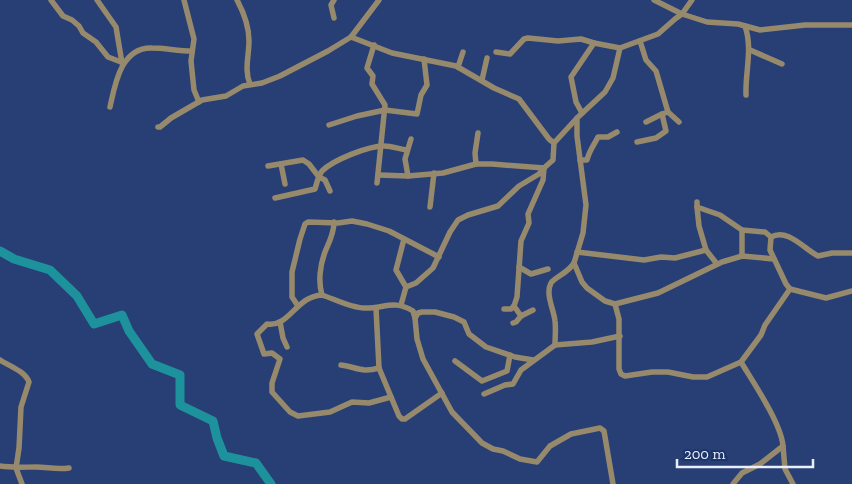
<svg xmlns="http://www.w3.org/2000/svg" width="852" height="484" viewBox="0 0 852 484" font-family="'Zilla Slab',serif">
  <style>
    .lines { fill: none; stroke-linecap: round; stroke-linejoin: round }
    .river { stroke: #1d929d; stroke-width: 9 }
    .minor { stroke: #97896c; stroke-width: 5.5 }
  </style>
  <rect width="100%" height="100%" fill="#273f75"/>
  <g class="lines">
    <!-- river -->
    <polyline class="river" points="0,251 14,259 50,270 77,296 94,324 122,315 129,331 152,364 180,375 180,405 213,421 217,438 224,456 256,463 271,484"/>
    <!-- minor -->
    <g class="minor">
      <polyline points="51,0 63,16 72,20 79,26 83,33 96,42 108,57 121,62"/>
      <polyline points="97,0 116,27 122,63"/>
      <polyline points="184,0 194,39 191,61 194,90 199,102"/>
      <path d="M237,0C244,13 249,26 249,41C249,56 244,70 250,84"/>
      <polyline points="334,0 331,5 334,18"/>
      <polyline points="654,0 682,14 692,0"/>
      <path d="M745,26C753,49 745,72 746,95"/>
      <polyline points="351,37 392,53 456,66 494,88 519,99 549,139 554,143 577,118"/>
      <polyline points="374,45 367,68 373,76 372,84 385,105 377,183"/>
      <polyline points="750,50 782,64"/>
      <polyline points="496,52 510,54 524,39 528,38 558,41 581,39 594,43"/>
      <polyline points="458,67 463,52"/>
      <polyline points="482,80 487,58"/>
      <path d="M110,107C115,84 121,47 152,48C165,48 178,51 192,51"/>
      <polyline points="668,112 679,122"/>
      <polyline points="582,113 576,102 571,77 594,43 620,48"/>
      <polyline points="646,122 662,114"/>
      <polyline points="329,125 357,116 385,110 417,114 421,95 427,85 424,59"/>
      <polyline points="158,127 160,127 171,118 202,100 226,96 243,86 262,83 280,76 328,51 351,37 379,0"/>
      <polyline points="411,139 405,159 408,176 443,173 476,164 492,164 544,168 553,160 554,143"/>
      <polyline points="637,142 656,138 666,131 662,114 668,112 656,71 646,60 640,41"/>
      <path d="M580,160H587C589,151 594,145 598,137H608L617,132"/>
      <polyline points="281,164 285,184"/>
      <polyline points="476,164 475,153 478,133"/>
      <polyline points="268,166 303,160 309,164 319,177 325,180 330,191"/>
      <polyline points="379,175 408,176"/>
      <path d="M275,198L315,189C317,183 318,176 322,171C333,160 368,146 384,146C392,146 399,149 407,150"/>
      <polyline points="697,202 697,207 720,215 742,230 765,232 771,237 770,250 786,284 790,289 826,298 852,291"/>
      <polyline points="430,207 434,173"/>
      <polyline points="697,207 699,226 706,250 717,264"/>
      <polyline points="742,230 742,256"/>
      <path d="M771,237C788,228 804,249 818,256L832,253H852"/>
      <polyline points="404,239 396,270 406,287"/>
      <polyline points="577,252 644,260 661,257 675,258 706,250"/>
      <polyline points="774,259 742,256 722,262 658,293 615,304 605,301 587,288 582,282 574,263 583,233 586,205 577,136 577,118 605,92 613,78 620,48 658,34 675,19 682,14 707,22 738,24 760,30 805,25 852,25"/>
      <polyline points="519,267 531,274 548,269"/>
      <path d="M322,295C318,282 320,265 325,252C329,242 334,234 334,222"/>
      <polyline points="615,304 619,319 619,369 621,374 625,376 652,372 668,372 693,377 707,377 741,362 761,335 765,325 790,289"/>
      <polyline points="401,305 406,287 416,283 433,268 450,232 458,220 468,215 498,206 519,186 539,174 544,168"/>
      <polyline points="298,306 292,297 292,272 300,239 305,224 308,222 338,223 352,221 367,224 389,231 439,257"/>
      <polyline points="376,308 379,368 399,416 402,419 405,419 442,393"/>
      <polyline points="504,309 511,309 514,306 517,297 521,241 529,223 528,214 543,180 544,168"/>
      <polyline points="521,316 533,310"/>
      <polyline points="280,322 283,338 287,347"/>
      <polyline points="513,323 516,322 521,316 514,306"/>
      <polyline points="555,345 592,342 620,336"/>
      <path d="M0,360C9,366 25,371 29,382L21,407L19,448L16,468L22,484"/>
      <polyline points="533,360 515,357 486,347 469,334 464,322 454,317 435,312 422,312 418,313 415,318 417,339 423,359 452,412 482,443 493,449 503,451 520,459 537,462 550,446 571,434 600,428 604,431 613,484"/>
      <polyline points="455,361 482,381 507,371 510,355"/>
      <path d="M341,365C357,367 361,373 379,368"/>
      <path d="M484,394L505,385L513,384L521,370L555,345C555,337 556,329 555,321C554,310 545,294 551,283C555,277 568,273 574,263"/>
      <path d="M391,397L369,403L352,402L330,412L298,416L290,412L272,392V383L280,359L272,353L264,354L257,334L267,324C289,328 296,296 322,295C334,299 352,308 364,308C383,309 394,299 413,311L415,318"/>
      <polyline points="783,446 785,469 793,484"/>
      <path d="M0,466C12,468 24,467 36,467C47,467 57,470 69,468"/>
      <path d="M733,484L742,473L760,464L783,446C781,423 753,382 741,362"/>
    </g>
  </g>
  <!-- scale -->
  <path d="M677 459v8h136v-8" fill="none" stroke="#e9effd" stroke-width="2.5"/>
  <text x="684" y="459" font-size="15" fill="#e9effd" stroke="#1d3469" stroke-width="4" paint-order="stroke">200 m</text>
</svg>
